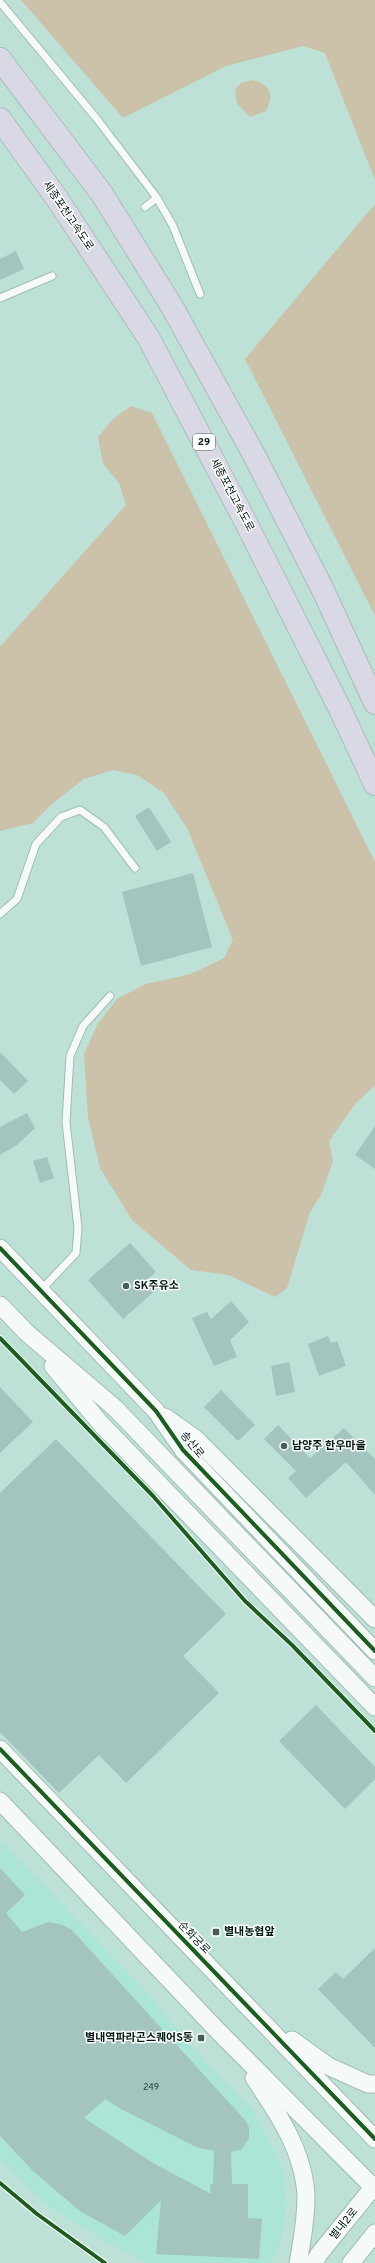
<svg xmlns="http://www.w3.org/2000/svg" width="375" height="2263" viewBox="0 0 375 2263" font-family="Overpass,'Noto Sans KR',sans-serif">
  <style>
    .built { fill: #abe5d7 }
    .green { fill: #ccc1a9 }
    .building { fill: #a4c4c0; fill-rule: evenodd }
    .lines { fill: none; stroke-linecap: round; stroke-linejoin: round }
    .service-casing { stroke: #a0bdb5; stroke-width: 9 }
    .tertiary-casing { stroke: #a0bdb5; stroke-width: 19 }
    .motorway-casing { stroke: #abbdb9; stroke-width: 24 }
    .service { stroke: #f5faf9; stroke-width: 7 }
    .tertiary { stroke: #f5faf9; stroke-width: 17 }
    .motorway { stroke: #d9d9e6; stroke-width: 22 }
    .cycleway-casing { stroke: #fff; stroke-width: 6 }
    .cycleway { stroke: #1b5e20; stroke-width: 4 }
    .poi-dot { fill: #425f58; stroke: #fff; stroke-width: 1.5 }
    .labels { text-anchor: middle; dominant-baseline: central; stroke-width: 3; stroke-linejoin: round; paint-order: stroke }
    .number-label { font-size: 9px; fill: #29443e }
    .shield { fill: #fff; stroke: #4c5e5a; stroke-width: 1 }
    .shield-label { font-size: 10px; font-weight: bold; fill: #001913 }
    .street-label { font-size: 11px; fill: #001913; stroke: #fff }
    .poi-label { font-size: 11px; font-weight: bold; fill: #001913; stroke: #fff; text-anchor: start }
  </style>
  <rect width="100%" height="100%" fill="#bde0d7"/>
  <!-- built -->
  <polygon class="built" points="0,1840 143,1988 205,2062 255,2112 282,2166 287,2203 280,2244 271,2263 147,2263 103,2240 47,2205 0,2159"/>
  <!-- green -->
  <g class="green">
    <polygon points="21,0 375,0 375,180 325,53 303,46 226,66 123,118"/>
    <path d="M252,80C271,85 274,94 266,111L250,117L237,104L235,90L241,83Z"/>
    <polygon points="375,204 375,616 245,359"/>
    <polygon points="131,406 152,413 375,862 375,1085 355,1104 329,1141 333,1161 321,1195 310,1212 287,1288 275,1297 229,1275 191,1270 132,1220 100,1168 88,1117 84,1054 97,1025 117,999 146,984 191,974 224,958 233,940 187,828 164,793 137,775 113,770 84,779 53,803 33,823 0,831 0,647 126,505 119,483 103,464 98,437 113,419"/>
  </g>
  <!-- building -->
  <g class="building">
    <polygon points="16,251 24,269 0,280 0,259"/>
    <polygon points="149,807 171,842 157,851 135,816"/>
    <polygon points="193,873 212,947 141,966 122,892"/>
    <polygon points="0,1052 28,1081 14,1094 0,1080"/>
    <polygon points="27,1113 35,1128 17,1145 0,1155 0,1127"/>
    <polygon points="375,1126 375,1169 355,1155"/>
    <polygon points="47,1157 54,1178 40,1183 33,1161"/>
    <polygon points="130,1243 156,1272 148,1279 157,1289 123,1319 88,1280"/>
    <polygon points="231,1301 249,1322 230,1340 237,1357 214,1366 192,1318 207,1312 211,1319"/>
    <polygon points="328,1336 331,1343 337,1341 346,1366 319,1376 308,1344"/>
    <polygon points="289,1362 295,1392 276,1396 271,1366"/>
    <polygon points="0,1387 33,1422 0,1453"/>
    <polygon points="221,1390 255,1425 238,1441 204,1407"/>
    <polygon points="278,1425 310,1458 344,1428 375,1459 375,1495 346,1462 306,1498 288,1478 296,1471 264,1439"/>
    <polygon points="56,1439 226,1614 183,1656 219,1693 126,1783 99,1755 59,1793 0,1732 0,1493"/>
    <polygon points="316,1705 375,1767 375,1779 345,1809 279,1741"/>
    <path d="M0,1868L25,1895L6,1913L22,1932L48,1922L60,1924L71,1929L245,2120L249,2127V2138L242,2149L231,2152L232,2184H248V2218L262,2219L259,2259L156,2254L161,2200L125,2236L80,2211L34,2172L0,2136ZM105,2099L123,2110L196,2147L214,2151L213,2184H210L211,2194L153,2163L84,2118Z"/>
    <polygon points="375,1948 375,2048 318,1989 336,1972 343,1979"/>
  </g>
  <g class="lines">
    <defs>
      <g id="service">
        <polyline points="0,2 97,119 157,198 173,226 200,294"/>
        <polyline points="145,207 157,198"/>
        <polyline points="0,298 52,276"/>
        <polyline points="0,914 17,899 36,844 61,817 80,810 104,827 135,868"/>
        <polyline points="41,1290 76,1253 78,1228 66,1122 70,1056 83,1026 110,996"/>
      </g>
      <g id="tertiary">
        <polyline points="0,1248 156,1411 183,1450 375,1651"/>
        <polyline points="0,1305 27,1333 115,1408 375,1678"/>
        <polyline points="53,1366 101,1424 375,1707"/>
        <polyline points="165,1417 196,1439 375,1619"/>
        <polyline points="0,1749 375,2139"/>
        <polyline points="0,1801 218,2031 375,2189"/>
        <polyline points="292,2040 328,2066 368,2084 375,2084"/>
        <path d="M254,2078C278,2113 304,2152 306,2196C306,2218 302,2242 298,2263"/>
        <polyline points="314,2263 319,2254 375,2185"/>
        <polyline points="351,2263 375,2233"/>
      </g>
      <g id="motorway">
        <polyline points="0,59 102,194 171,305 253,453 323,590 375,703"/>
        <polyline points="0,119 58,200 148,337 242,515 340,709 375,784"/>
      </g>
    </defs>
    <!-- service casing -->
    <use href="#service" class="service-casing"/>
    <!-- tertiary casing -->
    <use href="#tertiary" class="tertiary-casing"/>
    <!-- motorway casing -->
    <use href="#motorway" class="motorway-casing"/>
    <!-- service -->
    <use href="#service" class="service"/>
    <!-- tertiary -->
    <use href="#tertiary" class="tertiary"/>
    <!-- motorway -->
    <use href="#motorway" class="motorway"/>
    <defs>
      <g id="cycleway">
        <polyline points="0,1248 156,1411 183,1450 375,1651"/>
        <polyline points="0,1338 153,1496 245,1601 292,1645 375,1731"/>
        <polyline points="0,1749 375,2139"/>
        <polyline points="0,2183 37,2214 105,2263"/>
      </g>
    </defs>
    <!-- cycleway casing -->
    <use href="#cycleway" class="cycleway-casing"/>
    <!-- cycleway -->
    <use href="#cycleway" class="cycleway"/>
  </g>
  <!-- markers -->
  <g class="poi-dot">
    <circle cx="126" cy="1286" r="4"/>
    <circle cx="284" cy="1446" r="4"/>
    <rect x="212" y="1928" width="8" height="8" rx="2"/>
    <rect x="197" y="2034" width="8" height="8" rx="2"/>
  </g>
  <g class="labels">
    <!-- number labels -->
    <g class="number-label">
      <text x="151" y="2087">249</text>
    </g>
    <!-- shield labels -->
    <rect class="shield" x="193" y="434" width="22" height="16" rx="3"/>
    <g class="shield-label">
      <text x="204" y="442">29</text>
    </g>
    <!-- street labels -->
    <g class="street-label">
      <text transform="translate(68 216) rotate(56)">세종포천고속도로</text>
      <text transform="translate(232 495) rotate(62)">세종포천고속도로</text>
      <text transform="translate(192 1445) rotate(51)">송산로</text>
      <text transform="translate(194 1938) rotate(46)">순화궁로</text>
      <text transform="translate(344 2224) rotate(-51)">별내2로</text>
    </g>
    <!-- poi labels -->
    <g class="poi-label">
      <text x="134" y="1286">SK주유소</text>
      <text x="292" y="1446">남양주 한우마을</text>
      <text x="224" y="1932">별내농협앞</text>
      <text x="193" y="2038" text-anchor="end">별내역파라곤스퀘어S동</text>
    </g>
  </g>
</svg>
